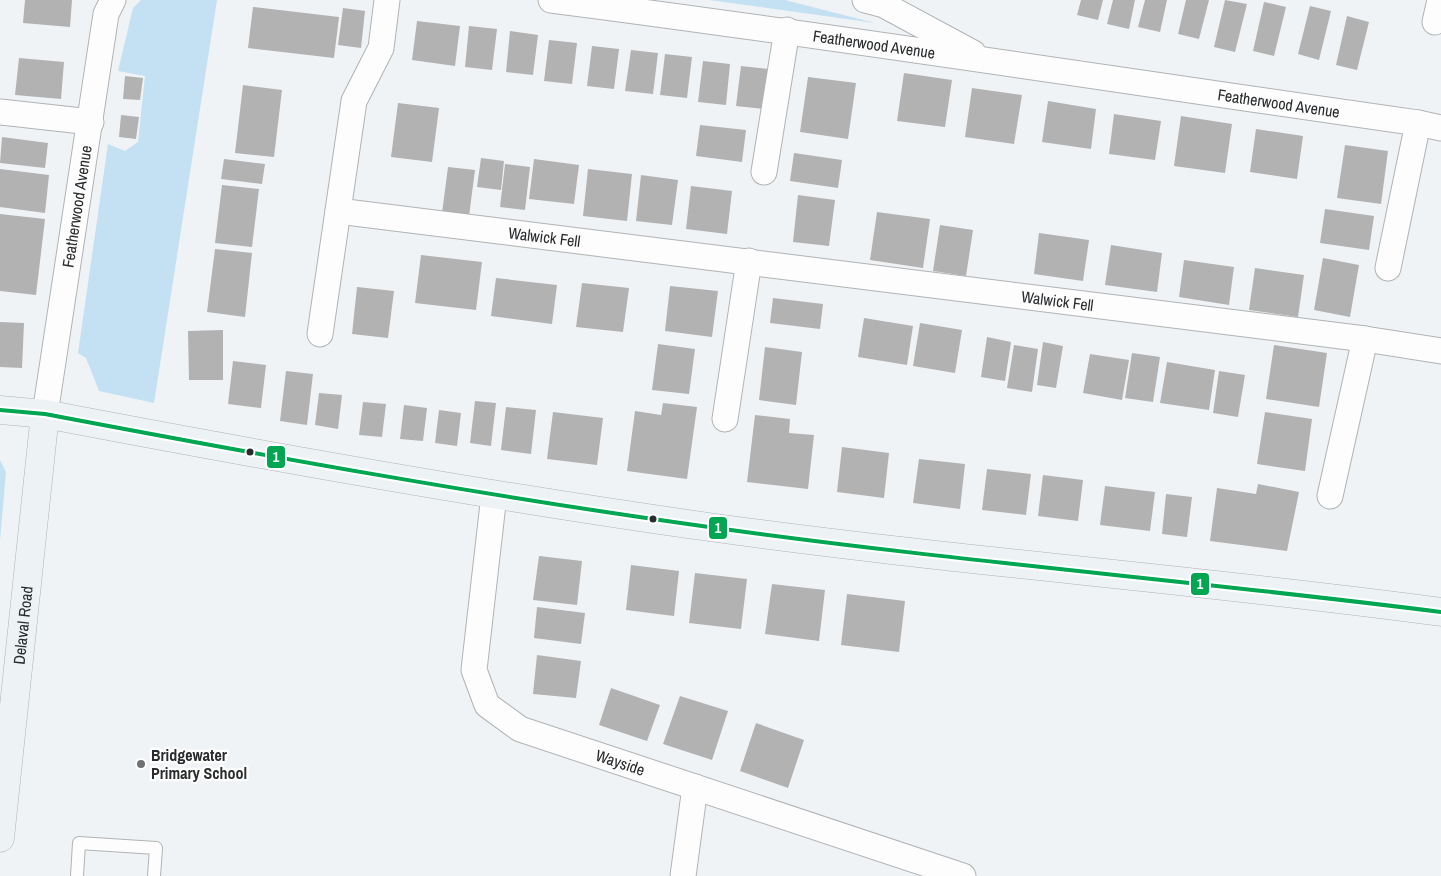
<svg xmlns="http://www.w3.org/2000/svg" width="1441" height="876" viewBox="0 0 1441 876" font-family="'Archivo Narrow',sans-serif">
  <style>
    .green { fill: #c3e1f2 }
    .building { fill: #b2b2b2 }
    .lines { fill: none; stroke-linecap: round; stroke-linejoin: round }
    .lane-casing { stroke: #b0b3b4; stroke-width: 14 }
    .street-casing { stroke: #b0b3b4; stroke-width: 27 }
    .secondary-casing { stroke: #b0b3b4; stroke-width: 29 }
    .lane { stroke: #fdfdfe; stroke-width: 12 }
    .street { stroke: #fdfdfe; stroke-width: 25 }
    .secondary { stroke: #edf2f4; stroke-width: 28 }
    .bus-1-casing { stroke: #fff; stroke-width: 8 }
    .bus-1 { stroke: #00a651; stroke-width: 4 }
    .bus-dot { fill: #292b2c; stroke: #fff; stroke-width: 2 }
    .poi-dot { fill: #6f7172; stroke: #fff; stroke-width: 2 }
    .labels { text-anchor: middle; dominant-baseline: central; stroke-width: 4.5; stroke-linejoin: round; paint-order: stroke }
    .street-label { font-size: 16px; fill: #292b2c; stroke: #fff }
    .poi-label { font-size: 16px; font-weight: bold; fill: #292b2c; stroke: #fff; text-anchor: start }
    .line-badge { stroke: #fff; stroke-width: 2 }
    .badge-label { font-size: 14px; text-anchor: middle; font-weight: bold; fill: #fff }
  </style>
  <rect width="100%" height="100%" fill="#f0f3f5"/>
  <!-- green -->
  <g class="green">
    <polygon points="141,0 217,0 154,403 99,391 86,358 78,353 108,144 125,151 138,142 145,76 118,71 133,8"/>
    <polygon points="709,0 785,0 875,23"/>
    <polygon points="0,460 6,472 0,541"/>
  </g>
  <!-- building -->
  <g class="building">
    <polygon points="25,0 72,0 70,27 23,23"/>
    <polygon points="1081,0 1103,0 1098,20 1077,15"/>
    <polygon points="1113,0 1135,0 1129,29 1107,24"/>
    <polygon points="1145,0 1167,0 1160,32 1138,27"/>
    <polygon points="1186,0 1209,0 1199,39 1178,34"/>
    <polygon points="1225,0 1247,4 1235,52 1214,47"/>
    <polygon points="1264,2 1286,7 1274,56 1253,51"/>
    <polygon points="1310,6 1331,11 1319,60 1298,54"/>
    <polygon points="253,7 339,17 334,58 248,48"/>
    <polygon points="343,8 365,11 361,48 338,45"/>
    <polygon points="1347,16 1369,22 1357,70 1336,65"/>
    <polygon points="417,21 460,26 455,66 412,60"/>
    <polygon points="469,26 497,29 492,70 465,67"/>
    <polygon points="510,31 538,35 533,75 506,72"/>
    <polygon points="549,40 577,43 572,84 544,81"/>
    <polygon points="592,46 619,49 614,89 587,86"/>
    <polygon points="631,50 658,53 653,94 625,91"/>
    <polygon points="665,54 692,57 687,98 660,95"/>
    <polygon points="19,58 64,62 61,99 15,95"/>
    <polygon points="703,61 730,64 726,105 698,102"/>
    <polygon points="741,66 768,69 764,109 736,106"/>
    <polygon points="904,73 952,80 945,127 897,121"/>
    <polygon points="125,76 143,78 140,100 123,99"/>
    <polygon points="808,77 856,83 848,139 800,132"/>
    <polygon points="243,85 282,90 274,157 235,153"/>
    <polygon points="972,88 1022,95 1014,144 965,137"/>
    <polygon points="1048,101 1096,109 1091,149 1042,142"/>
    <polygon points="398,103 439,108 432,162 391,157"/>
    <polygon points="1114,114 1161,121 1155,160 1109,154"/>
    <polygon points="121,115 139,117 136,139 119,137"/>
    <polygon points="1181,116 1232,124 1225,173 1174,166"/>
    <polygon points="700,125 746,130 742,162 696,156"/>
    <polygon points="1256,129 1303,136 1297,179 1250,172"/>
    <polygon points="2,137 48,143 45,168 0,163"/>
    <polygon points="1345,145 1388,151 1381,204 1337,198"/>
    <polygon points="794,153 842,160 838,188 790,181"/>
    <polygon points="481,158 504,161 501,190 477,187"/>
    <polygon points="224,159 265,164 262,184 221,179"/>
    <polygon points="534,159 579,165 574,204 529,199"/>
    <polygon points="505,164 530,167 525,210 500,207"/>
    <polygon points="448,167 475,170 469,216 442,213"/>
    <polygon points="0,169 49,175 45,213 0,207"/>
    <polygon points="588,169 632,174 627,221 583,216"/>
    <polygon points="641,175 678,180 672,225 636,221"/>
    <polygon points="222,185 259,189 252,247 215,243"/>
    <polygon points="691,186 732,191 727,234 686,229"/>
    <polygon points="798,195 835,200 829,246 793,242"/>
    <polygon points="1325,209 1374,216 1369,250 1320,243"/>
    <polygon points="877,212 930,219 923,268 870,260"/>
    <polygon points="0,214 45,219 36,295 0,291"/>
    <polygon points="940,225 973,230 966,276 933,271"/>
    <polygon points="1039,233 1089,240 1083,281 1034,274"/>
    <polygon points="1111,245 1162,253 1157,292 1105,285"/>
    <polygon points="215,249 252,253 245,317 207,312"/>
    <polygon points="421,255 482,262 476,310 415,303"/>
    <polygon points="1323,258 1359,265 1350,317 1314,310"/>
    <polygon points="1184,260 1234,267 1229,305 1179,297"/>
    <polygon points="1255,268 1304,275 1298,317 1249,310"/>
    <polygon points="496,278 557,285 552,324 491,316"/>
    <polygon points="582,283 629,288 623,332 576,327"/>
    <polygon points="670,286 718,291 712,337 665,331"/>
    <polygon points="357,287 394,291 388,338 352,334"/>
    <polygon points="773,298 823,304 820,329 770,323"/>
    <polygon points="864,318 913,326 907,365 858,357"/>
    <polygon points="0,322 24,323 22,368 0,367"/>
    <polygon points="920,323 962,330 955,373 913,366"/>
    <polygon points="223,330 223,380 189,380 188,331"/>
    <polygon points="987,337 1011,342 1005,381 981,377"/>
    <polygon points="1043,342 1063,346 1056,388 1037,385"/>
    <polygon points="658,344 695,349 689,394 652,390"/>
    <polygon points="1014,345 1038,349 1032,392 1007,388"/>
    <polygon points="1274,345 1327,353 1319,407 1266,399"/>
    <polygon points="765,347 802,352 796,405 759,400"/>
    <polygon points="1132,353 1160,357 1153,402 1125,398"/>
    <polygon points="1090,354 1129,360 1122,400 1083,393"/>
    <polygon points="233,361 266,365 261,408 228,404"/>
    <polygon points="1167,362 1215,370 1209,410 1160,403"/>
    <polygon points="286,371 313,374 307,425 280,421"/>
    <polygon points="1219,371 1245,375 1238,417 1213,413"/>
    <polygon points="319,393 342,395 338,429 315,425"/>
    <polygon points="475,401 496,403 491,446 470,443"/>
    <polygon points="363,402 386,404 382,437 359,435"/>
    <polygon points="663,403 697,407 687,479 627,471 635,411 661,415"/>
    <polygon points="404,405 427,408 423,441 400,439"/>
    <polygon points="506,407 536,410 531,454 501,450"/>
    <polygon points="439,410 461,413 457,446 435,443"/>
    <polygon points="553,412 603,418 597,465 547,459"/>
    <polygon points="1265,412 1312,419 1305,471 1257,464"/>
    <polygon points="755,415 790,419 789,433 814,435 808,489 747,482"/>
    <polygon points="842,447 889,453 884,498 837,492"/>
    <polygon points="919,459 965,464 960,509 913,503"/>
    <polygon points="987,469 1031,474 1026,515 982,510"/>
    <polygon points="1043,475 1083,480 1078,521 1038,516"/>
    <polygon points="1258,484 1299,492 1287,551 1210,541 1217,488 1256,494"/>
    <polygon points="1105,486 1155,492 1150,531 1100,525"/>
    <polygon points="1166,494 1192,497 1187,537 1162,534"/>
    <polygon points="539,556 582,561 577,605 533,600"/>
    <polygon points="631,565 679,571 674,616 626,610"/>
    <polygon points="695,573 747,579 741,629 689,623"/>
    <polygon points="772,584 825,590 819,641 765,634"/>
    <polygon points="847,594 905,601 899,652 841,645"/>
    <polygon points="537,607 585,613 581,644 534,638"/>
    <polygon points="537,655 581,661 576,698 533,694"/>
    <polygon points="611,688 660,705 647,741 599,725"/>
    <polygon points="680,696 728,711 712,760 663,744"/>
    <polygon points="756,723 804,740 788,788 740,771"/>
  </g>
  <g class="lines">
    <defs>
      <polyline id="lane" points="77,876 79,843 156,848 154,876"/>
      <g id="street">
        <path id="s1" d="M551,0C841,37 1129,82 1418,123L1441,128"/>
        <polyline points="865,0 884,5 973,53"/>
        <polyline points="1435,22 1440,0"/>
        <polyline points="0,112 91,122"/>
        <polyline points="764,172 787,30"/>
        <path id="s2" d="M338,211L1365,339L1441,351"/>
        <polyline points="1388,268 1418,123"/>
        <polyline points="320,334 354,101 381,48 387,0"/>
        <path id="s3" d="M45,414L106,14L113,0"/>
        <polyline points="725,419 749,261"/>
        <path id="s4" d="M494,495L474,670L487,705L520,729L963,876"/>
        <polyline points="1330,496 1365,339"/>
        <polyline points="683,876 695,787"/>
      </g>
      <g id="secondary">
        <path d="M0,410L45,414C265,456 486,496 709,527C952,561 1197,579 1441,612"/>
        <path id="s5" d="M0,838L45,414"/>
      </g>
    </defs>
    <!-- lane casing -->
    <use href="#lane" class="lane-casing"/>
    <!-- street casing -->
    <use href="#street" class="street-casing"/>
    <!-- secondary casing -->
    <use href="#secondary" class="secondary-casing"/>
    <!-- lane -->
    <use href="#lane" class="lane"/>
    <!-- street -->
    <use href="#street" class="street"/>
    <!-- secondary -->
    <use href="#secondary" class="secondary"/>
    <defs>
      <path id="bus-1" d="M0,410L45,414C266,456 486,496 709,527C952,561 1197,581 1441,612"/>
    </defs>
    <!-- bus-1 casing -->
    <use href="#bus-1" class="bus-1-casing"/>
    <!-- bus-1 -->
    <use href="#bus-1" class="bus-1"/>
  </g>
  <!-- markers -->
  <g class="bus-dot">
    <circle cx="250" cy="452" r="4.5"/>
    <circle cx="653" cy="519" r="4.5"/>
  </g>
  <circle class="poi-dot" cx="141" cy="764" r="5"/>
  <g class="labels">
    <!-- street labels -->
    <g class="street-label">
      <text stroke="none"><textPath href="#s1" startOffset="326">Featherwood Avenue</textPath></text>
      <text stroke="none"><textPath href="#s1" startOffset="735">Featherwood Avenue</textPath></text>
      <text stroke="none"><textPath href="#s3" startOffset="210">Featherwood Avenue</textPath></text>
      <text stroke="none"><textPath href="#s2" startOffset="208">Walwick Fell</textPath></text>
      <text stroke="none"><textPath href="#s2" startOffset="725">Walwick Fell</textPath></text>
      <text stroke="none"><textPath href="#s5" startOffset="214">Delaval Road</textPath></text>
      <text stroke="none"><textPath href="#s4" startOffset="360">Wayside</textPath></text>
    </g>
    <!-- poi labels -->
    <g class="poi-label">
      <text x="151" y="755">Bridgewater<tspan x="151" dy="18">Primary School</tspan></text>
    </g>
  </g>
  <g class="line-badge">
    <rect x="266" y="445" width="20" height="24" rx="5" fill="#00a651"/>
    <rect x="708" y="516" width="20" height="24" rx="5" fill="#00a651"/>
    <rect x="1190" y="572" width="20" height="24" rx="5" fill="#00a651"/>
  </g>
  <g class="badge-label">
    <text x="276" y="462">1</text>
    <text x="718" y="533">1</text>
    <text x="1200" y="589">1</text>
  </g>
</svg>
